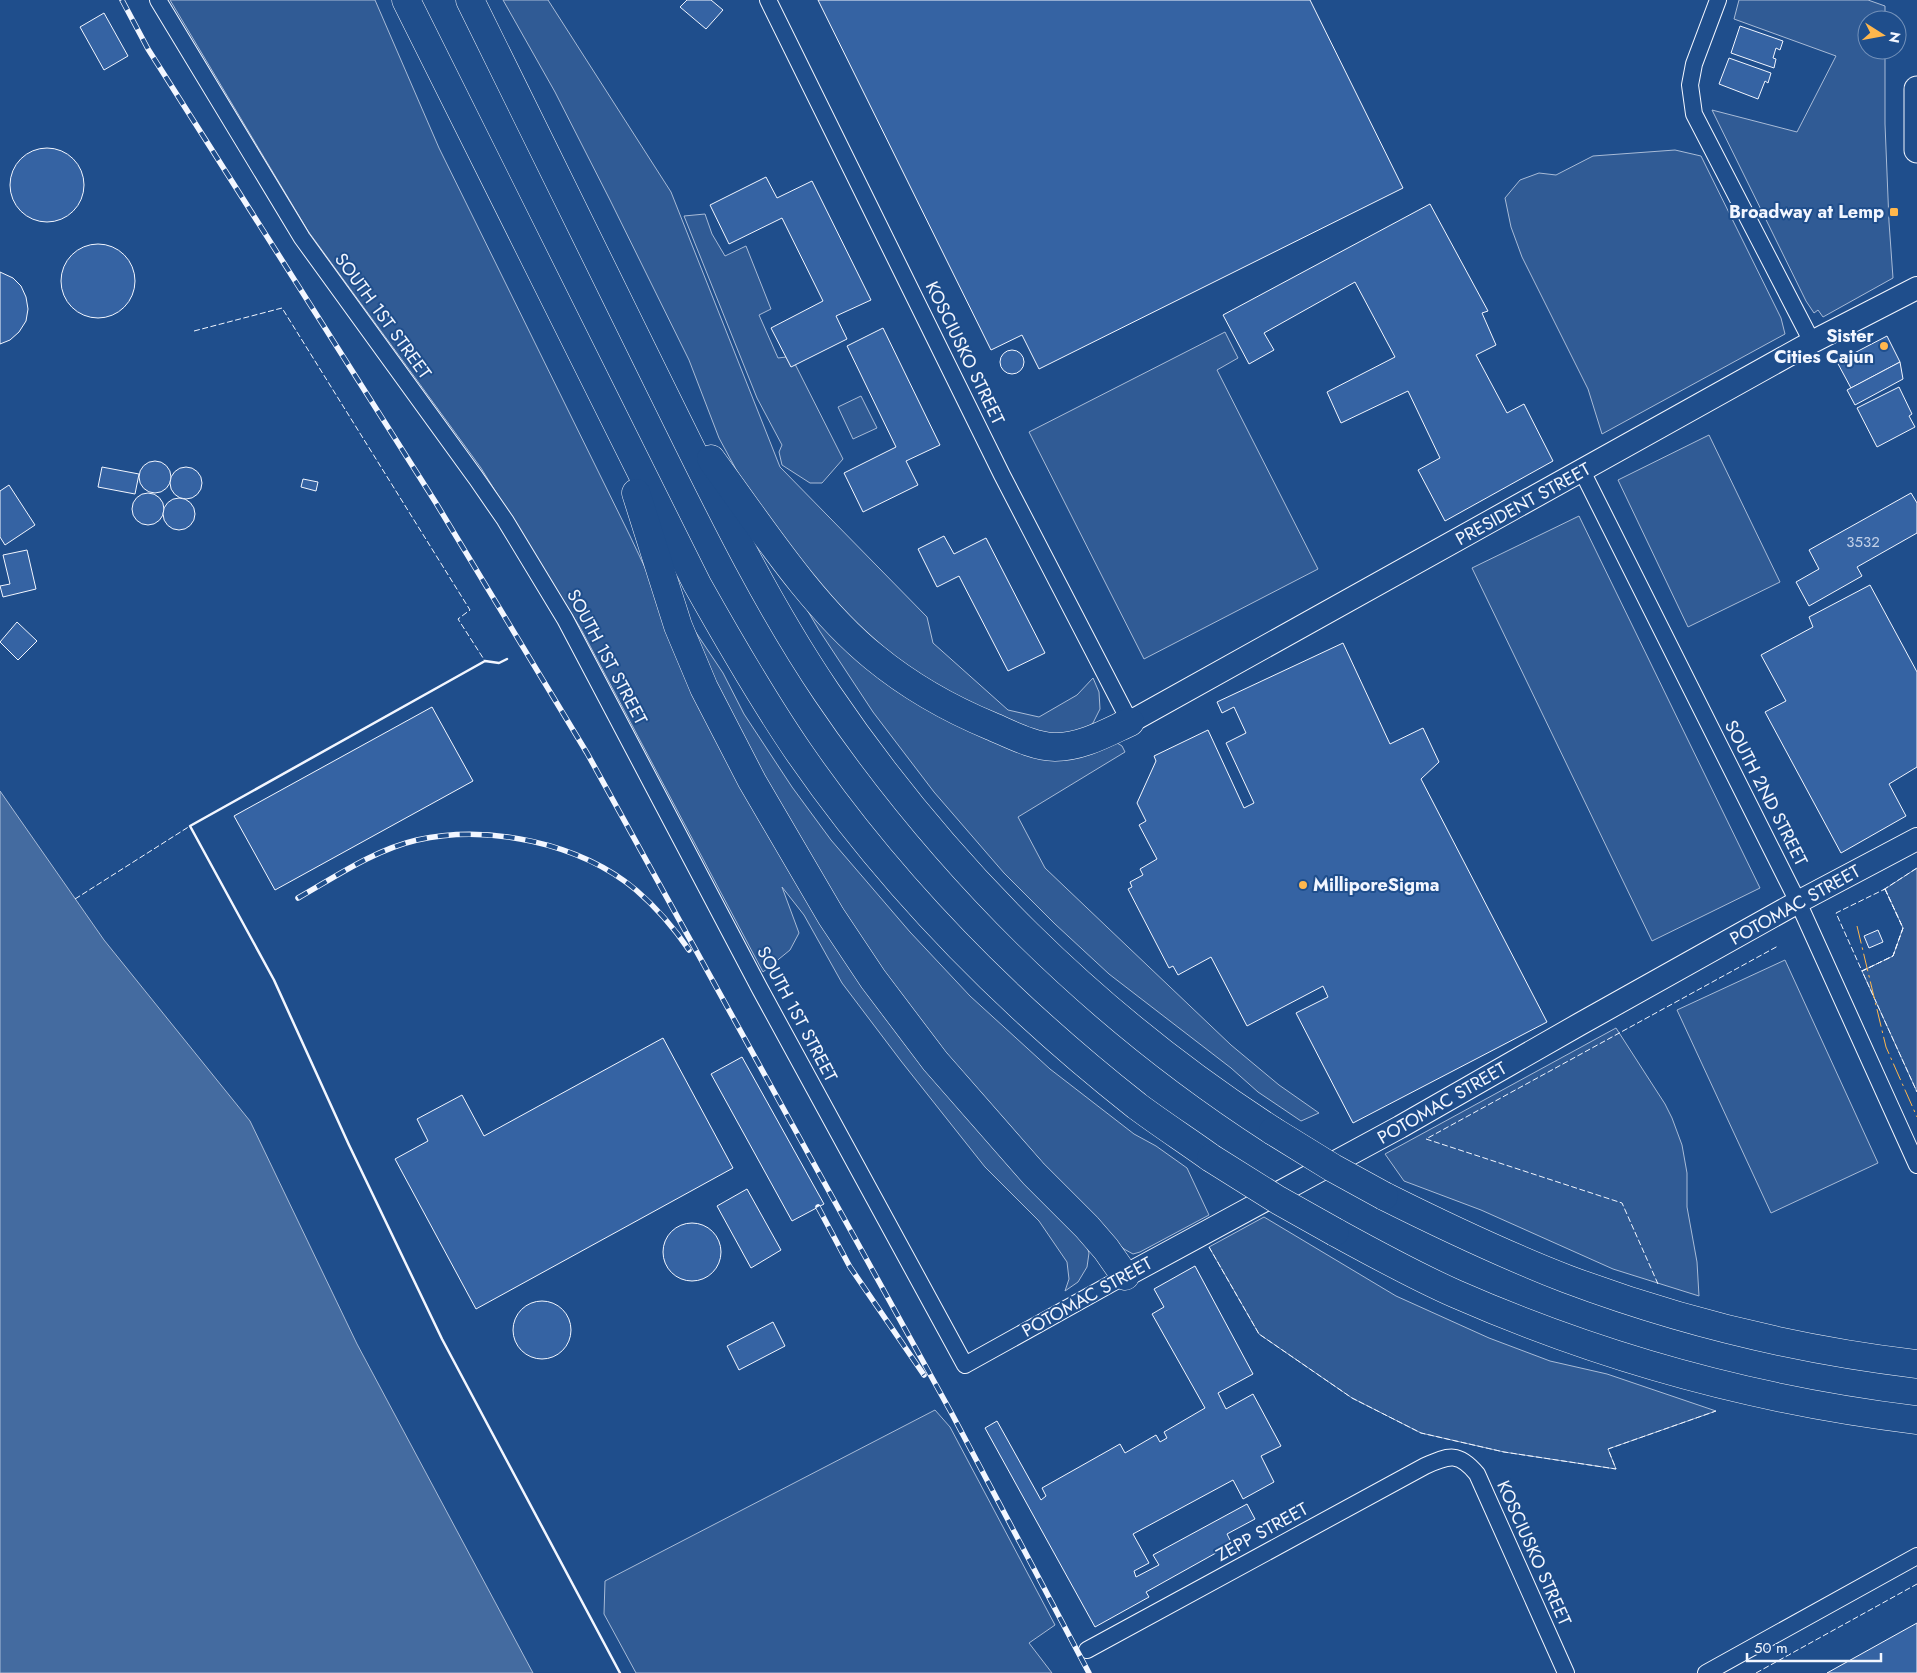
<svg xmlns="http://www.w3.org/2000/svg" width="1917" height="1673" viewBox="0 0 1917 1673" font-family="Jost,sans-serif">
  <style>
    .built { fill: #305b95; stroke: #a8bbd7 }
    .water { fill: #446ba0; stroke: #a8bbd7 }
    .building { fill: #3563a3; stroke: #f2f6ff }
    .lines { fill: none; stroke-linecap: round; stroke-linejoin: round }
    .street-casing { stroke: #f2f6ff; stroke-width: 18 }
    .secondary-casing { stroke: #f2f6ff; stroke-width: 24 }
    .primary-casing { stroke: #f2f6ff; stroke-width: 27 }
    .highway-casing { stroke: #f2f6ff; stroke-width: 29 }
    .street { stroke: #1f4e8c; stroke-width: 16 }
    .secondary { stroke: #1f4e8c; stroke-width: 22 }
    .primary { stroke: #1f4e8c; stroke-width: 25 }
    .highway { stroke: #1f4e8c; stroke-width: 28 }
    .rail-casing { stroke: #f2f6ff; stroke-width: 5.5 }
    .rail { stroke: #1f4e8c; stroke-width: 4; stroke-dasharray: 11; stroke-linecap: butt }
    .highway-bridge-casing { stroke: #f2f6ff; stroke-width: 29; stroke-linecap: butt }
    .highway-bridge { stroke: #1f4e8c; stroke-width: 28 }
    .fence { stroke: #f2f6ff; stroke-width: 1; stroke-dasharray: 6 2.5; stroke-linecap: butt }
    .wall { stroke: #f2f6ff; stroke-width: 2.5 }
    .power { stroke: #ffb74d; stroke-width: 1; stroke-dasharray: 18 4 2.5 4; stroke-linecap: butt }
    .poi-dot { fill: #ffb74d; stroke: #1f4e8c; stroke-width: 2 }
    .labels { text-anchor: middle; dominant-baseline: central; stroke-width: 4; stroke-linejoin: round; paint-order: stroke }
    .number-label { font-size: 15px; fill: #c3d1e8 }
    .poi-label { font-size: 18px; font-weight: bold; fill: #f2f6ff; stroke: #1f4e8c; text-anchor: end }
    .street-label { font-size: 18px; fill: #f2f6ff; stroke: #1f4e8c }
  </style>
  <rect width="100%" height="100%" fill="#1f4e8c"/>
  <!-- built -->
  <g class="built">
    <polygon points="170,0 375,0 439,148 630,536 769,830 1085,1241 1089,1253 1087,1267 1078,1282 1065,1291 1069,1279 1067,1262 1039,1221 985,1167 901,1061 842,983 804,915 782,887 799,933 790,950 763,972 581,629 481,468 308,231"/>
    <polygon points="503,0 548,0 671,192 780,467 927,617 933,643 1008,710 1039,717 1077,695 1093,678 1099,692 1100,709 1093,723 1079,734 1046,737 941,693 831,605 738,473 719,438 689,360 610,200 555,92"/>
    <polygon points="1739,0 1868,0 1885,6 1885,20 1867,20 1867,50 1885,50 1885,124 1889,222 1893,278 1823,317 1818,310 1814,313 1806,301 1712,110 1797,132 1836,56 1734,19"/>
    <polygon points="1675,150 1701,156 1781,318 1785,334 1602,434 1588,389 1522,257 1511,227 1505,198 1520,180 1539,173 1556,175 1593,156"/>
    <polygon points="705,214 712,234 725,256 746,246 771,309 759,315 778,358 786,357 795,364 843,459 822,483 810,483 782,465 779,452 782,445 757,398 684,216"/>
    <polygon points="1225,332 1238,358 1217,370 1318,569 1144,659 1029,432"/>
    <polygon points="861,396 877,428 853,439 838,407"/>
    <polygon points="1709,435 1780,582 1688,627 1618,480"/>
    <polygon points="1579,516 1760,888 1652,941 1472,568"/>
    <polygon points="787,576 821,616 1003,739 1114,741 1122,746 1125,752 1018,817 1045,868 1231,1045 1279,1085 1319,1113 1301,1121 1258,1092 1231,1068 1109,974 1055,924 1004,873 934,792 873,712 819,630"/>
    <polygon points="693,628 723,673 744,714 792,787 831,840 910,932 970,996 1050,1069 1134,1134 1156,1146 1187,1168 1209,1215 1140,1252 1133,1254 1124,1249 1043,1169 923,1029 825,887 734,726"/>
    <polygon points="1917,868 1917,1092 1862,971 1893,956 1903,928 1885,889"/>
    <polygon points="1785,960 1878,1163 1771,1213 1677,1010"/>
    <polygon points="1616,1028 1665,1104 1672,1118 1682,1145 1687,1173 1687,1207 1697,1262 1699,1296 1613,1269 1481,1210 1404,1181 1385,1154"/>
    <polygon points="1264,1217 1396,1296 1489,1338 1550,1361 1607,1374 1716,1411 1608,1449 1616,1469 1504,1452 1421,1433 1352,1398 1259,1334 1209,1247"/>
    <polygon points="935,1410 950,1427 1055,1625 1029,1643 1052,1673 636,1673 604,1614 605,1581"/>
  </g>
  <!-- water -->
  <polygon class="water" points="0,791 104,940 250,1121 357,1344 533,1673 0,1673"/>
  <!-- building -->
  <g class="building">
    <polygon points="687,0 711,0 723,10 706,29 680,7"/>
    <polygon points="818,0 1310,0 1403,188 1039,369 1022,335 991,350"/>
    <polygon points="104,13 128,56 104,70 80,27"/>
    <polygon points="1740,26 1783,41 1780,50 1776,48 1773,58 1776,59 1774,68 1731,53"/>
    <polygon points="1729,58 1771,73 1768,83 1765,81 1758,99 1719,84"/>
    <circle cx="47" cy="185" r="37"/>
    <polygon points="766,177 777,198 812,181 871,300 836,316 847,339 791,367 771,328 823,301 782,218 729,244 710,205"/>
    <polygon points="1430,204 1488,311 1482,313 1496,345 1476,355 1507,413 1524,404 1553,461 1445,521 1418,470 1440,458 1408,391 1341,423 1327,392 1395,357 1355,282 1264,333 1274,350 1249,364 1223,315"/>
    <circle cx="98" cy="281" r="37"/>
    <polygon points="0,272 13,278 21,286 26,297 28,309 26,321 19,332 10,340 0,344"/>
    <polygon points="883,328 940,445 906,461 918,485 863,512 844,473 896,447 847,346"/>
    <polygon points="1887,336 1900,362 1851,388 1837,362"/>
    <circle cx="1012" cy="362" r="12"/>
    <polygon points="1900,362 1903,379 1855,405 1847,390"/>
    <polygon points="1899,387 1912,414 1909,416 1915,427 1877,447 1857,408"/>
    <circle cx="155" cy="477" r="16"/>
    <polygon points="102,467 139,474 135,494 98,487"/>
    <circle cx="186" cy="483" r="16"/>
    <polygon points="303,479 318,482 316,491 301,487"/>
    <polygon points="9,485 35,525 5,545 0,537 0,491"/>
    <polygon points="1911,493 1917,503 1917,533 1857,567 1862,576 1809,606 1796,582 1819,569 1809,550"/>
    <circle cx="148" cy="509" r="16"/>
    <circle cx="179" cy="514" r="16"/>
    <polygon points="944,536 954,554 986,538 1045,653 1008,671 959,576 937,587 918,549"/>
    <polygon points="27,550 36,589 3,597 0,586 10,584 3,555"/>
    <polygon points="1870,585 1917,672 1917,767 1889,784 1906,816 1841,853 1765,712 1786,701 1761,655 1813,627 1809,617"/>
    <polygon points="17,622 37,641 18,660 0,642"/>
    <polygon points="1343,643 1390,744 1423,728 1439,762 1421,779 1547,1022 1353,1123 1296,1013 1328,997 1323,986 1247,1026 1211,957 1178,975 1173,966 1169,968 1128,889 1132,887 1130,882 1143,875 1140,869 1157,859 1139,825 1146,821 1137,803 1156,761 1154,756 1208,730 1244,808 1254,803 1226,743 1246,733 1234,707 1222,713 1217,702"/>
    <polygon points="432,707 473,781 275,890 234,816"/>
    <polygon points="1878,930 1883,942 1869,948 1864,936"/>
    <polygon points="663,1038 733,1168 476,1309 395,1159 428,1141 417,1119 462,1095 484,1136"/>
    <polygon points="742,1057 824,1204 792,1221 711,1074"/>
    <polygon points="747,1189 781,1250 751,1268 717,1206"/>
    <circle cx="692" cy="1252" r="29"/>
    <polygon points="1195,1266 1253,1374 1218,1393 1226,1409 1253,1394 1281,1446 1261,1456 1274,1482 1243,1499 1233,1480 1133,1534 1149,1563 1134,1571 1136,1577 1159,1565 1153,1555 1247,1504 1255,1519 1227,1534 1232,1544 1146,1592 1149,1597 1095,1627 985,1428 997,1421 1041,1500 1046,1496 1042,1488 1120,1444 1125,1453 1156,1435 1160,1442 1167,1438 1164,1432 1205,1408 1152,1314 1164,1307 1154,1289"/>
    <circle cx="542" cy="1330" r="29"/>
    <polygon points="773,1322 785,1346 739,1370 727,1346"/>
    <polygon points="1917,1623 1917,1673 1827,1673"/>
  </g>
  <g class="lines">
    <defs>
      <g id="street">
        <polyline points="158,0 302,238 476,478 505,520 565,619 760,989 965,1365 1125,1276"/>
        <polyline points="768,0 1002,475 1130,722"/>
        <polyline points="1718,0 1694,64 1690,85 1694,114 1812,342"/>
        <polyline points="1582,471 1798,902 1917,1165"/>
        <path d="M1087,1650L1425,1466C1449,1455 1459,1452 1477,1474L1566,1673"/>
        <polyline points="1706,1673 1917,1556"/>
      </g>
      <g id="secondary">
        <polyline points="1130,722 1812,342 1917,288"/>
        <polyline points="1125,1276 1400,1127 1580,1024 1798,902 1917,839"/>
      </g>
      <polyline id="primary" points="1917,89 1917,150"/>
      <g id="highway">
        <path d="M406,0L697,584C729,641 761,697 798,751C891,886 1009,1005 1137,1106C1161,1124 1186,1140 1211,1158"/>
        <path d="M470,0C534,129 598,258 661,388C712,491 762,597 827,693C945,867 1096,1017 1273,1131"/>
        <path d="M711,459C759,524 811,606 874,657C908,685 950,709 991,726C1010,734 1034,747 1055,747C1082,747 1106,733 1130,722"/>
        <polyline points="636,493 678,626 704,688 752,781 831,916 873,979 935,1061 1034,1174 1087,1227 1106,1249 1125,1276"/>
        <path d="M1384,1196C1444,1226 1505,1255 1567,1279C1679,1321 1798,1350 1917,1364"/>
        <path d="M1335,1232C1375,1254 1415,1276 1456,1294C1602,1358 1759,1401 1917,1420"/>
      </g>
    </defs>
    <!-- street casing -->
    <use href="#street" class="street-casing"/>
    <!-- secondary casing -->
    <use href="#secondary" class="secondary-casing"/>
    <!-- primary casing -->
    <use href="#primary" class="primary-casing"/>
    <!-- highway casing -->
    <use href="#highway" class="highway-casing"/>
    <!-- street -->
    <use href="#street" class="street"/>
    <!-- secondary -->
    <use href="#secondary" class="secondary"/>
    <!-- primary -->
    <use href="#primary" class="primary"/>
    <!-- highway -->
    <use href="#highway" class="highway"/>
    <defs>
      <g id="rail">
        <polyline points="122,0 148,49 436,503 587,753 952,1414 1089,1673"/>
        <path d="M298,898C335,877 374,850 417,840C488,824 580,843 636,890C657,908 674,928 689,950"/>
        <polyline points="818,1207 850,1267 924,1375"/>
      </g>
    </defs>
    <!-- rail casing -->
    <use href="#rail" class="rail-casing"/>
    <!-- rail -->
    <use href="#rail" class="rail"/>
    <defs>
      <g id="highway-bridge">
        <polyline points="1273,1131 1333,1168 1384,1196"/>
        <polyline points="1211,1158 1278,1200 1335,1232"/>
      </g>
    </defs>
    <!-- highway-bridge casing -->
    <use href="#highway-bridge" class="highway-bridge-casing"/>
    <!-- highway-bridge -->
    <use href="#highway-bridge" class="highway-bridge"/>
    <!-- fence -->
    <g class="fence">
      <polyline points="194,331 282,308 470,610 458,619 485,661"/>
      <polyline points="1885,889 1903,928 1893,956 1862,971 1917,1092"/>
      <polygon points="1885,889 1903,928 1893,956 1862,971 1836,913"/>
      <polyline points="1883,890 1917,868"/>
      <polyline points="75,899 190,826"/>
      <polyline points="1209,1247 1259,1334 1352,1398 1421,1433 1504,1452 1616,1469 1608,1449 1716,1411"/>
      <polyline points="1658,1284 1622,1203 1426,1139 1778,946"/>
      <polyline points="1756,1673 1917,1584"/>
    </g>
    <!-- wall -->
    <polyline class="wall" points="507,659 499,663 485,661 190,826 274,980 349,1145 442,1339 620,1673"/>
    <!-- power -->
    <polyline class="power" points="1857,926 1886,1047 1917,1117"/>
  </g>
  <!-- markers -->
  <g class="poi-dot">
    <rect x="1889" y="207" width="10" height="10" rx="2.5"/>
    <circle cx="1884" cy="346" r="5"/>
    <circle cx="1303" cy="885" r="5"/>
  </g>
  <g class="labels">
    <!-- number labels -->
    <g class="number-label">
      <text x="1863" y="542">3532</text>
    </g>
    <!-- poi labels -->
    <g class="poi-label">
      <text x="1884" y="212">Broadway at Lemp</text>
      <text x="1874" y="336">Sister<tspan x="1874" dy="21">Cities Cajun</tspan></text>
      <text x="1313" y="885" text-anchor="start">MilliporeSigma</text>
    </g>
    <!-- street labels -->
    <g class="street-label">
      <text transform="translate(383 316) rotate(54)">SOUTH 1ST STREET</text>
      <text transform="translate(965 353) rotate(64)">KOSCIUSKO STREET</text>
      <text transform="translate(1523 504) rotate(-29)">PRESIDENT STREET</text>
      <text transform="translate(607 657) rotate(62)">SOUTH 1ST STREET</text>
      <text transform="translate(1766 793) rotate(63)">SOUTH 2ND STREET</text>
      <text transform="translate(1795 905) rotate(-29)">POTOMAC STREET</text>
      <text transform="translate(797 1014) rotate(62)">SOUTH 1ST STREET</text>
      <text transform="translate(1442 1103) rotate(-30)">POTOMAC STREET</text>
      <text transform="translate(1087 1297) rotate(-29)">POTOMAC STREET</text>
      <text transform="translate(1262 1532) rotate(-29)">ZEPP STREET</text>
      <text transform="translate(1534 1553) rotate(66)">KOSCIUSKO STREET</text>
    </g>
  </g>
  <!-- north arrow -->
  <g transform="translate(1882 35) rotate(101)"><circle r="24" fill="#1f4e8c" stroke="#7391ba"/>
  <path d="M0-4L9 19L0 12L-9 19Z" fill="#ffb74d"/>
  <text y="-8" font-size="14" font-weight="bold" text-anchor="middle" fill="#f2f6ff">N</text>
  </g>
  <!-- scale -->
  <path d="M1747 1653v8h134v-8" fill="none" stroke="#f2f6ff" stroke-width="2.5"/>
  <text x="1754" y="1653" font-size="15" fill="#f2f6ff" stroke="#1f4e8c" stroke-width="4" paint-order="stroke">50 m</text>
</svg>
